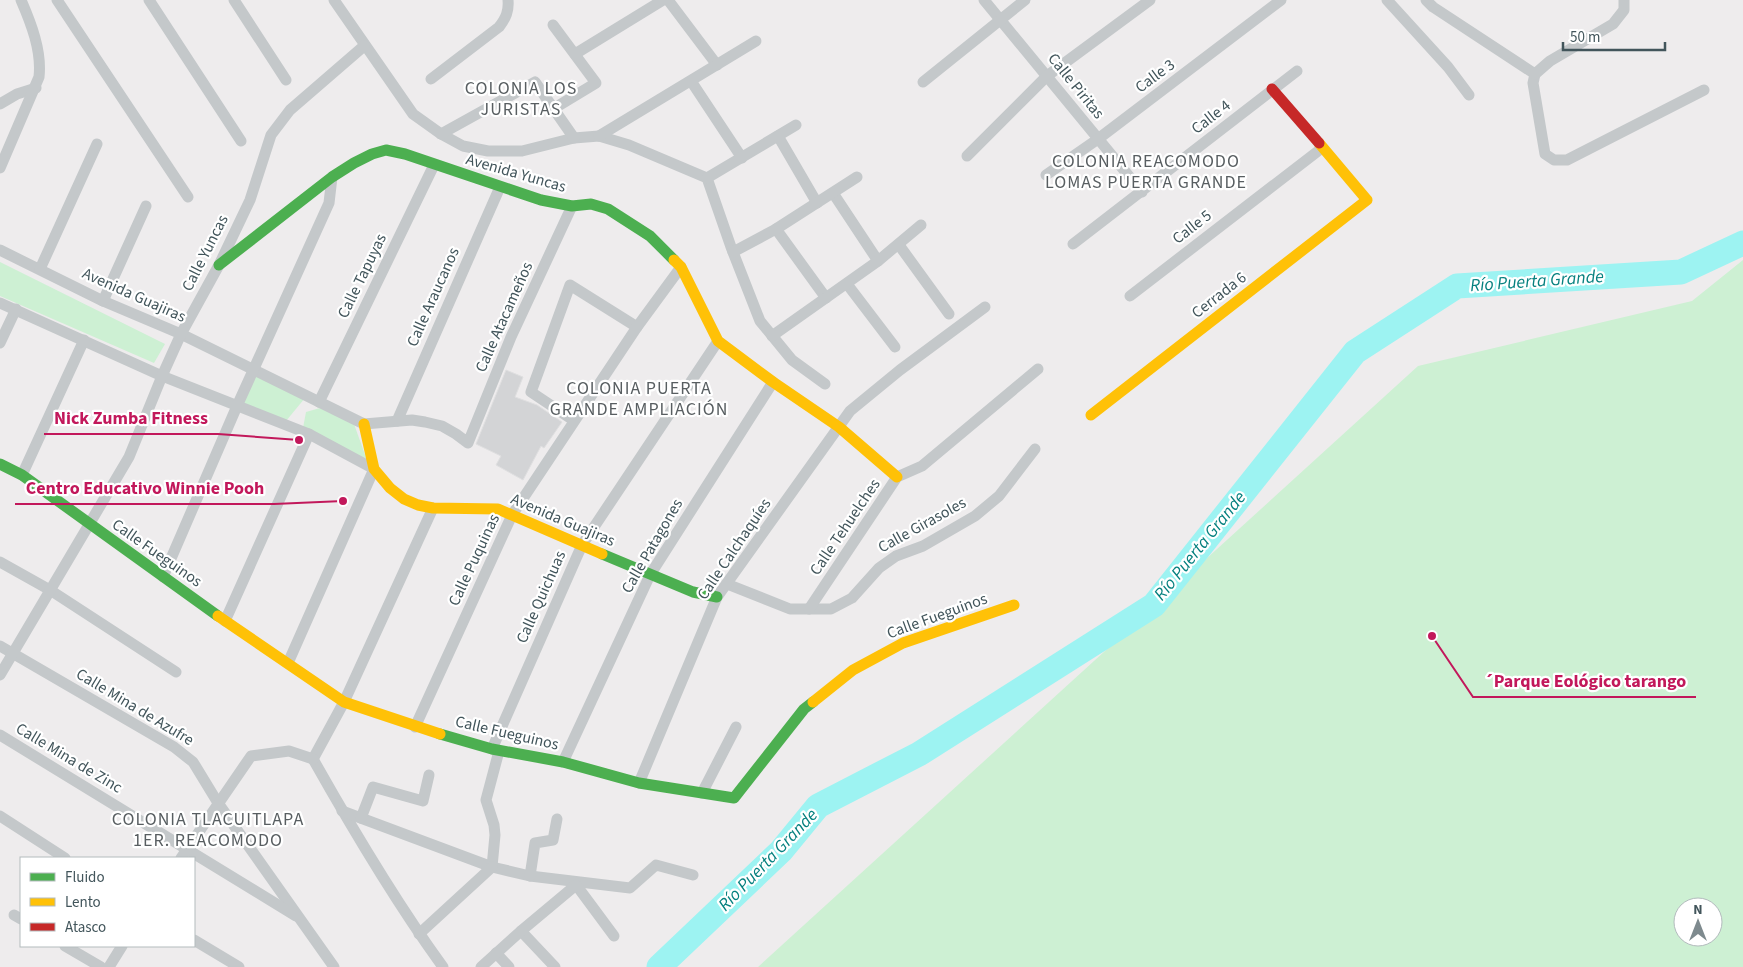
<svg xmlns="http://www.w3.org/2000/svg" width="1743" height="967" viewBox="0 0 1743 967" font-family="'Source Sans 3',sans-serif">
  <style>
    .green { fill: #cdf0d3; fill-rule: evenodd }
    .lines { fill: none; stroke-linecap: round; stroke-linejoin: round }
    .river { stroke: #9df3f2; stroke-width: 25 }
    .building { fill: #d3d4d6; stroke: #dfdfe0 }
    .street { stroke: #c4c8ca; stroke-width: 11 }
    .fast { stroke: #4caf50; stroke-width: 11 }
    .slow { stroke: #ffc107; stroke-width: 11 }
    .jam { stroke: #c62828; stroke-width: 11 }
    .labels { text-anchor: middle; dominant-baseline: central; stroke-width: 4.5; stroke-linejoin: round; paint-order: stroke }
    .street-label { font-size: 16px; fill: #42555b; stroke: #fff }
    .neighbourhood-label { font-size: 18px; letter-spacing: 1px; fill: #585e61; stroke: #fff }
    .water-label { font-size: 18px; font-style: italic; fill: #05807f; stroke: #fff }
    .leader { fill: none; stroke: #c2185b; stroke-width: 2 }
    .callout-dot { fill: #c2185b; stroke: #fff; stroke-width: 2 }
    .callout-label { font-size: 18px; text-anchor: middle; font-weight: bold; fill: #c2185b; stroke: #fff; stroke-width: 4.5; stroke-linejoin: round; paint-order: stroke }
  </style>
  <rect width="100%" height="100%" fill="#eeeced"/>
  <!-- green -->
  <g class="green">
    <path d="M1743,260V967H758L1418,366L1692,301ZM1683,907H1713V937H1683Z"/>
    <polygon points="0,262 165,344 154,363 0,296"/>
    <polygon points="256,373 305,398 286,421 243,403"/>
    <polygon points="320,408 354,424 368,463 303,428 306,412"/>
  </g>
  <g class="lines">
    <!-- river -->
    <polyline class="river" points="659,967 781,851 818,806 919,754 1154,605 1355,352 1457,286 1681,272 1743,243"/>
  </g>
  <!-- building -->
  <polygon class="building" points="506,370 523,377 515,397 537,405 562,422 544,448 541,446 523,480 496,465 501,456 476,444"/>
  <g class="lines">
    <!-- street -->
    <g class="street">
      <polyline points="57,0 188,197"/>
      <polyline points="149,0 241,141"/>
      <polyline points="234,0 286,80"/>
      <polyline points="334,0 413,114 441,134 463,146 488,151 522,151 574,138 599,136 629,145 707,178 731,247 760,321 792,360 825,384"/>
      <polyline points="668,0 717,65"/>
      <polyline points="984,0 1142,192"/>
      <polyline points="1387,0 1448,67 1469,95"/>
      <polyline points="1426,0 1433,7 1535,74 1533,83 1545,154 1554,160 1567,160 1704,90"/>
      <polyline points="575,54 663,0"/>
      <polyline points="1535,74 1550,61 1613,24 1624,10 1624,0"/>
      <path d="M431,79L499,27C506,18 509,11 508,0"/>
      <polyline points="691,81 742,158"/>
      <polyline points="923,82 1025,0"/>
      <polyline points="0,104 17,94 36,88"/>
      <polyline points="553,109 596,83 553,25"/>
      <polyline points="441,134 535,82 574,138"/>
      <polyline points="599,136 756,41"/>
      <polyline points="778,136 817,203"/>
      <polyline points="967,156 1047,76 1150,0"/>
      <path d="M0,168L39,77C42,51 31,23 21,0"/>
      <polyline points="1046,175 1098,139 1281,0"/>
      <polyline points="707,178 796,125"/>
      <polyline points="833,193 878,261"/>
      <polyline points="776,229 826,298"/>
      <polyline points="1073,244 1297,71"/>
      <polyline points="899,245 949,314"/>
      <polyline points="0,250 103,301 181,334 364,424 412,420 425,422 442,426 456,434 468,443 511,337 572,206"/>
      <polyline points="733,252 776,229 857,177"/>
      <polyline points="40,269 97,144"/>
      <polyline points="847,284 895,347"/>
      <polyline points="1130,296 1322,148"/>
      <polyline points="103,301 146,206"/>
      <polyline points="0,303 162,376 309,434 374,469 288,663"/>
      <polyline points="772,336 878,261 921,225"/>
      <polyline points="0,343 16,309"/>
      <polyline points="319,402 434,165"/>
      <polyline points="573,420 531,392 570,285 637,327"/>
      <polyline points="397,421 500,187"/>
      <polyline points="22,475 84,340"/>
      <polyline points="0,562 50,590 176,672"/>
      <polyline points="163,577 237,406 329,203 332,177"/>
      <polyline points="727,584 790,609 831,609 852,598 879,568 896,556 923,546 975,516 999,496 1035,449"/>
      <polyline points="809,609 897,477 922,466 1038,369"/>
      <polyline points="225,621 309,434"/>
      <polyline points="0,646 174,747 193,762 218,803 334,967"/>
      <polyline points="0,675 129,457 162,376 181,334 219,265 250,200 271,135 290,110 364,46"/>
      <polyline points="415,727 512,515 637,327 681,267"/>
      <polyline points="0,735 296,916"/>
      <polyline points="492,749 582,545 718,341"/>
      <polyline points="313,759 344,702 433,508"/>
      <path d="M313,759C353,830 395,901 443,967"/>
      <polyline points="563,762 650,575 773,382"/>
      <polyline points="639,783 717,597 850,411 900,370 985,307"/>
      <polyline points="702,793 736,727"/>
      <polyline points="342,811 492,867 530,876 630,888 656,865 693,875"/>
      <polyline points="0,816 65,858"/>
      <polyline points="361,818 373,787 423,801 429,775"/>
      <polyline points="181,858 251,756 289,751 313,759"/>
      <polyline points="492,867 495,835 494,825 486,800 499,751"/>
      <polyline points="530,876 535,843 553,840 557,819"/>
      <polyline points="574,882 614,936"/>
      <polyline points="14,915 21,919"/>
      <polyline points="521,931 555,967"/>
      <polyline points="419,934 492,867"/>
      <polyline points="194,940 239,967"/>
      <polyline points="65,946 101,967"/>
      <polyline points="496,953 509,967"/>
      <polyline points="109,967 122,946"/>
      <polyline points="481,967 521,931 576,885"/>
    </g>
    <!-- fast -->
    <g class="fast">
      <polyline points="219,265 332,177 354,163 372,154 386,150 405,154 541,200 572,206 591,204 608,209 650,236 674,260"/>
      <polyline points="0,464 22,475 218,616"/>
      <polyline points="602,554 693,592 717,597"/>
      <polyline points="440,734 492,749 563,762 639,783 734,798 804,709 813,702"/>
    </g>
    <!-- slow -->
    <g class="slow">
      <polyline points="674,260 681,267 718,341 773,382 839,427 897,477"/>
      <polyline points="1091,415 1367,200 1319,143"/>
      <polyline points="364,424 374,469 390,488 404,499 418,505 433,508 498,509 602,554"/>
      <polyline points="218,616 344,702 440,734"/>
      <polyline points="813,702 853,670 903,643 1014,605"/>
    </g>
    <!-- jam -->
    <polyline class="jam" points="1272,89 1319,143"/>
  </g>
  <g class="labels">
    <!-- street labels -->
    <g class="street-label">
      <text transform="translate(1155 76) rotate(-37)">Calle 3</text>
      <text transform="translate(1076 86) rotate(51)">Calle Piritas</text>
      <text transform="translate(1211 117) rotate(-38)">Calle 4</text>
      <text transform="translate(516 173) rotate(16)">Avenida Yuncas</text>
      <text transform="translate(1192 227) rotate(-38)">Calle 5</text>
      <text transform="translate(205 253) rotate(-63)">Calle Yuncas</text>
      <text transform="translate(362 276) rotate(-64)">Calle Tapuyas</text>
      <text transform="translate(134 295) rotate(24)">Avenida Guajiras</text>
      <text transform="translate(1219 295) rotate(-38)">Cerrada 6</text>
      <text transform="translate(433 297) rotate(-66)">Calle Araucanos</text>
      <text transform="translate(504 317) rotate(-66)">Calle Atacameños</text>
      <text transform="translate(563 520) rotate(23)">Avenida Guajiras</text>
      <text transform="translate(922 525) rotate(-29)">Calle Girasoles</text>
      <text transform="translate(845 527) rotate(-56)">Calle Tehuelches</text>
      <text transform="translate(652 546) rotate(-60)">Calle Patagones</text>
      <text transform="translate(734 549) rotate(-56)">Calle Calchaquíes</text>
      <text transform="translate(157 553) rotate(35)">Calle Fueguinos</text>
      <text transform="translate(474 560) rotate(-65)">Calle Puquinas</text>
      <text transform="translate(541 597) rotate(-66)">Calle Quichuas</text>
      <text transform="translate(937 616) rotate(-20)">Calle Fueguinos</text>
      <text transform="translate(135 707) rotate(31)">Calle Mina de Azufre</text>
      <text transform="translate(507 733) rotate(13)">Calle Fueguinos</text>
      <text transform="translate(69 758) rotate(31)">Calle Mina de Zinc</text>
    </g>
    <!-- neighbourhood labels -->
    <g class="neighbourhood-label">
      <text x="521" y="88">COLONIA LOS<tspan x="521" dy="21">JURISTAS</tspan></text>
      <text x="1146" y="161">COLONIA REACOMODO<tspan x="1146" dy="21">LOMAS PUERTA GRANDE</tspan></text>
      <text x="639" y="388">COLONIA PUERTA<tspan x="639" dy="21">GRANDE AMPLIACIÓN</tspan></text>
      <text x="208" y="819">COLONIA TLACUITLAPA<tspan x="208" dy="21">1ER. REACOMODO</tspan></text>
    </g>
    <!-- water labels -->
    <g class="water-label">
      <text transform="translate(1537 281) rotate(-4)">Río Puerta Grande</text>
      <text transform="translate(1200 546) rotate(-51)">Río Puerta Grande</text>
      <text transform="translate(768 860) rotate(-46)">Río Puerta Grande</text>
    </g>
  </g>
  <!-- callouts -->
  <path class="leader" d="M299 440L218 434H44M343 501L274 504H15M1432 636L1473 697H1696"/>
  <g class="callout-dot">
    <circle cx="299" cy="440" r="5"/>
    <circle cx="343" cy="501" r="5"/>
    <circle cx="1432" cy="636" r="5"/>
  </g>
  <g class="callout-label">
    <text x="131" y="424">Nick Zumba Fitness</text>
    <text x="145" y="494">Centro Educativo Winnie Pooh</text>
    <text x="1585" y="687">´Parque Eológico tarango</text>
  </g>
  <!-- legend -->
  <rect x="20" y="857" width="175" height="90" fill="#ffffff" stroke="#b3bbbd"/>
  <rect x="30" y="873" width="25" height="8" fill="#4caf50" stroke="#b3bbbd"/>
  <text x="65" y="882" font-size="15" fill="#42555b">Fluido</text>
  <rect x="30" y="898" width="25" height="8" fill="#ffc107" stroke="#b3bbbd"/>
  <text x="65" y="907" font-size="15" fill="#42555b">Lento</text>
  <rect x="30" y="923" width="25" height="8" fill="#c62828" stroke="#b3bbbd"/>
  <text x="65" y="932" font-size="15" fill="#42555b">Atasco</text>
  <!-- north arrow -->
  <g transform="translate(1698 922)"><circle r="24" fill="#ffffff" stroke="#b3bbbd"/>
  <path d="M0-4L9 19L0 12L-9 19Z" fill="#7e8a8e"/>
  <text y="-8" font-size="14" font-weight="bold" text-anchor="middle" fill="#42555b">N</text>
  </g>
  <!-- scale -->
  <path d="M1563 42v8h102v-8" fill="none" stroke="#42555b" stroke-width="2.5"/>
  <text x="1570" y="42" font-size="15" fill="#42555b" stroke="#ffffff" stroke-width="4" paint-order="stroke">50 m</text>
</svg>
